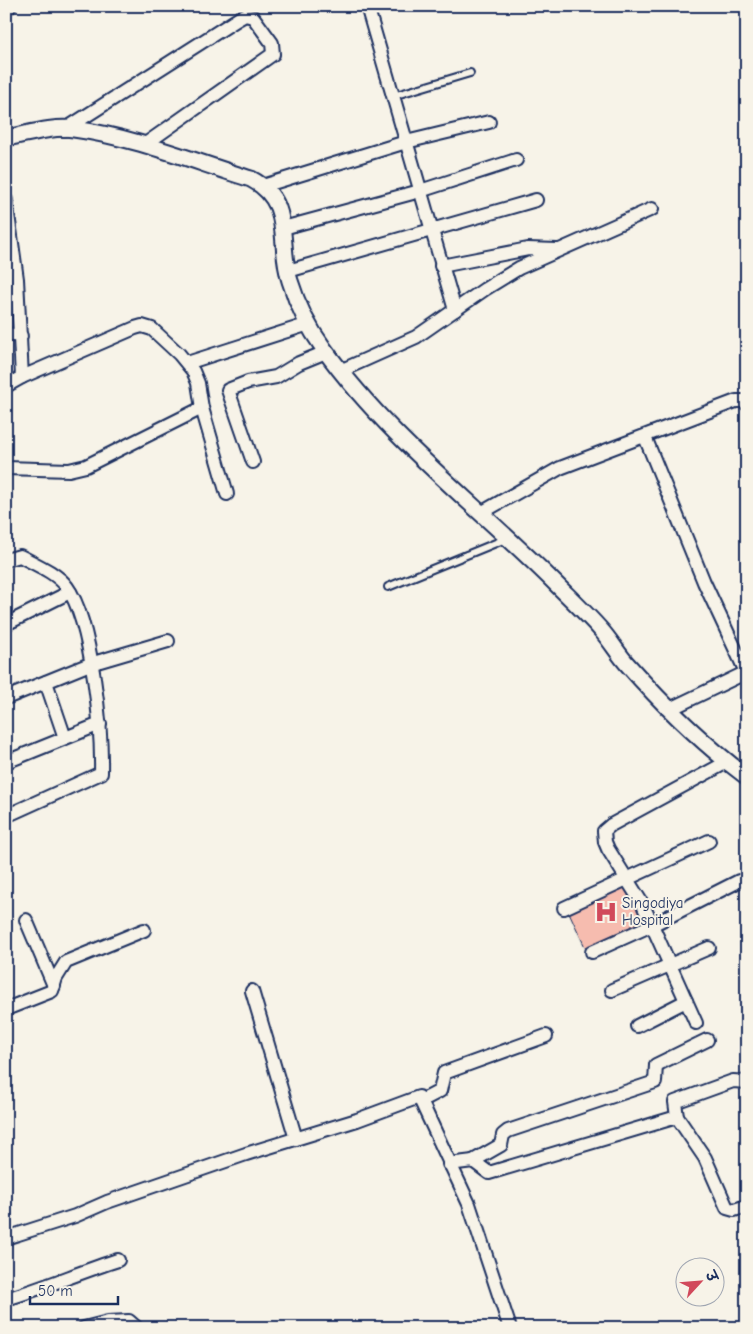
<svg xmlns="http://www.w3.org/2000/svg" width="753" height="1334" viewBox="0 0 753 1334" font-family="'Comic Neue','Playpen Sans Deva',sans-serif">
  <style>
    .building { fill: #f6bcaf; stroke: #1b2f5e; filter: url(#shadow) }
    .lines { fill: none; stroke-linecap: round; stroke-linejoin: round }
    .service-casing { stroke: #1b2f5e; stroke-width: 10 }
    .minor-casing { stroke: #1b2f5e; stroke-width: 16 }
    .tertiary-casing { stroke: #1b2f5e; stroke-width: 19 }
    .service { stroke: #f7f3e8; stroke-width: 6 }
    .minor { stroke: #f7f3e8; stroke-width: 12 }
    .tertiary { stroke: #f7f3e8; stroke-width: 15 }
    .labels { text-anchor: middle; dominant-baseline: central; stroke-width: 4; stroke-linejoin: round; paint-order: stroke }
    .poi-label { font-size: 15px; fill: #1b2f5e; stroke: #f7f3e8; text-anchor: start }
  </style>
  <defs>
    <filter id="shadow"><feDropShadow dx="3" dy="5.5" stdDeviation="1" flood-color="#0004"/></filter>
  </defs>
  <rect width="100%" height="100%" fill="#f7f3e8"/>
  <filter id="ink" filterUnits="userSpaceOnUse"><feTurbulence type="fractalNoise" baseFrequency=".02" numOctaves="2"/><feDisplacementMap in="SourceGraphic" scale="10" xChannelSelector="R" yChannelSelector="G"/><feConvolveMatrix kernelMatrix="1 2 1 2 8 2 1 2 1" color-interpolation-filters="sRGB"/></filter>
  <g filter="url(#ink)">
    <!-- building -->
    <polygon class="building" points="628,882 646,920 586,949 568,910"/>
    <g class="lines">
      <defs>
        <g id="service">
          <polyline points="393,96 470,73"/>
          <polyline points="388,587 508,538"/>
        </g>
        <g id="minor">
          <polyline points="367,6 455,310"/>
          <polyline points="6,9 10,6"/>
          <polyline points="64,130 238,19 245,15 253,17 272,43 273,54 144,145"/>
          <polyline points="263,186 406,142 489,122"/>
          <polyline points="6,200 17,279 22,377 6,386"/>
          <polyline points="283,228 420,191 516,160"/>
          <polyline points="441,266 528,249 557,250"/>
          <polyline points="288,271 536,200"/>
          <polyline points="6,334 21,336"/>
          <polyline points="187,363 309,324"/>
          <polyline points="340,371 416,337 485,289 519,268 652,209"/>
          <polyline points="22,377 135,328 142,326 152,329 179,354 193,371 198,383 202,408 227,494"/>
          <polyline points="645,437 704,582 746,672"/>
          <polyline points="253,462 228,390 248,382 276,377 299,363 326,352"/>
          <polyline points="6,468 69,470 86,466 202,408"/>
          <polyline points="481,513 560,468 736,401 743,401 747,404"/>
          <path d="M6,560L20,556C35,564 57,573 67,587C92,622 102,729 101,773L6,816"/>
          <polyline points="6,624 70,592"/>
          <polyline points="46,682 65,738"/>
          <polyline points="6,698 90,664 168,641"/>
          <polyline points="670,709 747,672"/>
          <polyline points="6,762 100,724"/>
          <polyline points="564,908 709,841"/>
          <polyline points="26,920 54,986"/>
          <polyline points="592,952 652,925 739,881"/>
          <polyline points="612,990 709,948"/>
          <polyline points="252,991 296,1139"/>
          <polyline points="6,1009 52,991 56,978 66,962 144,930"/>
          <polyline points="696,1023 643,905 608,849 605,842 604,831 611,825 727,762"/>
          <polyline points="637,1026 686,1001"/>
          <polyline points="421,1101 440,1091 444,1073 546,1036"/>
          <polyline points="677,1117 705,1158 727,1208 734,1210 747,1206"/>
          <polyline points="473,1161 501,1145 503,1135 508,1131 655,1082 656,1065 707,1040"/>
          <polyline points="449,1164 473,1161 489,1173 677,1117 675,1102 733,1081 747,1082"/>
          <polyline points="6,1238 75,1216 107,1202 246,1154 357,1120 419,1097 469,1204 510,1328"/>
          <path d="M6,1299C44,1288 80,1272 118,1260"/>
          <polyline points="84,1328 108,1322 129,1321 137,1328"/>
        </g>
        <path id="tertiary" d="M6,138C28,134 52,126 74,129C134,137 193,161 251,179C295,202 277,243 290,281C297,304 310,330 324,349C388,438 479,507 556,584C571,599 587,614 601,630C611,641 618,654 628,665C664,706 703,744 747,777"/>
      </defs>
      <!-- service casing -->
      <use href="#service" class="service-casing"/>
      <!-- minor casing -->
      <use href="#minor" class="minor-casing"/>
      <!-- tertiary casing -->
      <use href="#tertiary" class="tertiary-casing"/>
      <!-- service -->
      <use href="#service" class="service"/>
      <!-- minor -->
      <use href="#minor" class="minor"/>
      <!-- tertiary -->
      <use href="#tertiary" class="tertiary"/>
    </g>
  </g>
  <!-- icons -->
  <defs>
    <symbol id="hospital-bare" viewBox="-9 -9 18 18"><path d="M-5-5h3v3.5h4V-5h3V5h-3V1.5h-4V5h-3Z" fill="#d1495b" stroke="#f7f3e8" stroke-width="2.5" paint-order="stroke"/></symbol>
  </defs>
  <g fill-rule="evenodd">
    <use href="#hospital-bare" x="590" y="896" width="32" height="32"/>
  </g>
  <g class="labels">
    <!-- poi labels -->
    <g class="poi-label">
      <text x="622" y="903">Singodiya<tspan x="622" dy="17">Hospital</tspan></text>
    </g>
  </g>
  <!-- margin -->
  <rect width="753" height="1334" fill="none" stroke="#f7f3e8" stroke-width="25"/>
  <rect x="12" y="12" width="728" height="1309" fill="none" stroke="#1b2f5e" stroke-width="2" filter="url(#ink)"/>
  <!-- north arrow -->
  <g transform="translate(700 1282) rotate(64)"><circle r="24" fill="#f7f3e8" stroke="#9fa5b1"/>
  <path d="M0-4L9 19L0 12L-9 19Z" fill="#d1495b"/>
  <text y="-8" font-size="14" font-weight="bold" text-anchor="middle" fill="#1b2f5e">उ</text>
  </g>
  <!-- scale -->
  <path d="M30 1296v8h88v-8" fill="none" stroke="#1b2f5e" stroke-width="2.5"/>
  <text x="38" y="1296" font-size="15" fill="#1b2f5e" stroke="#f7f3e8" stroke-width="4" paint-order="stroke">50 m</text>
</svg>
